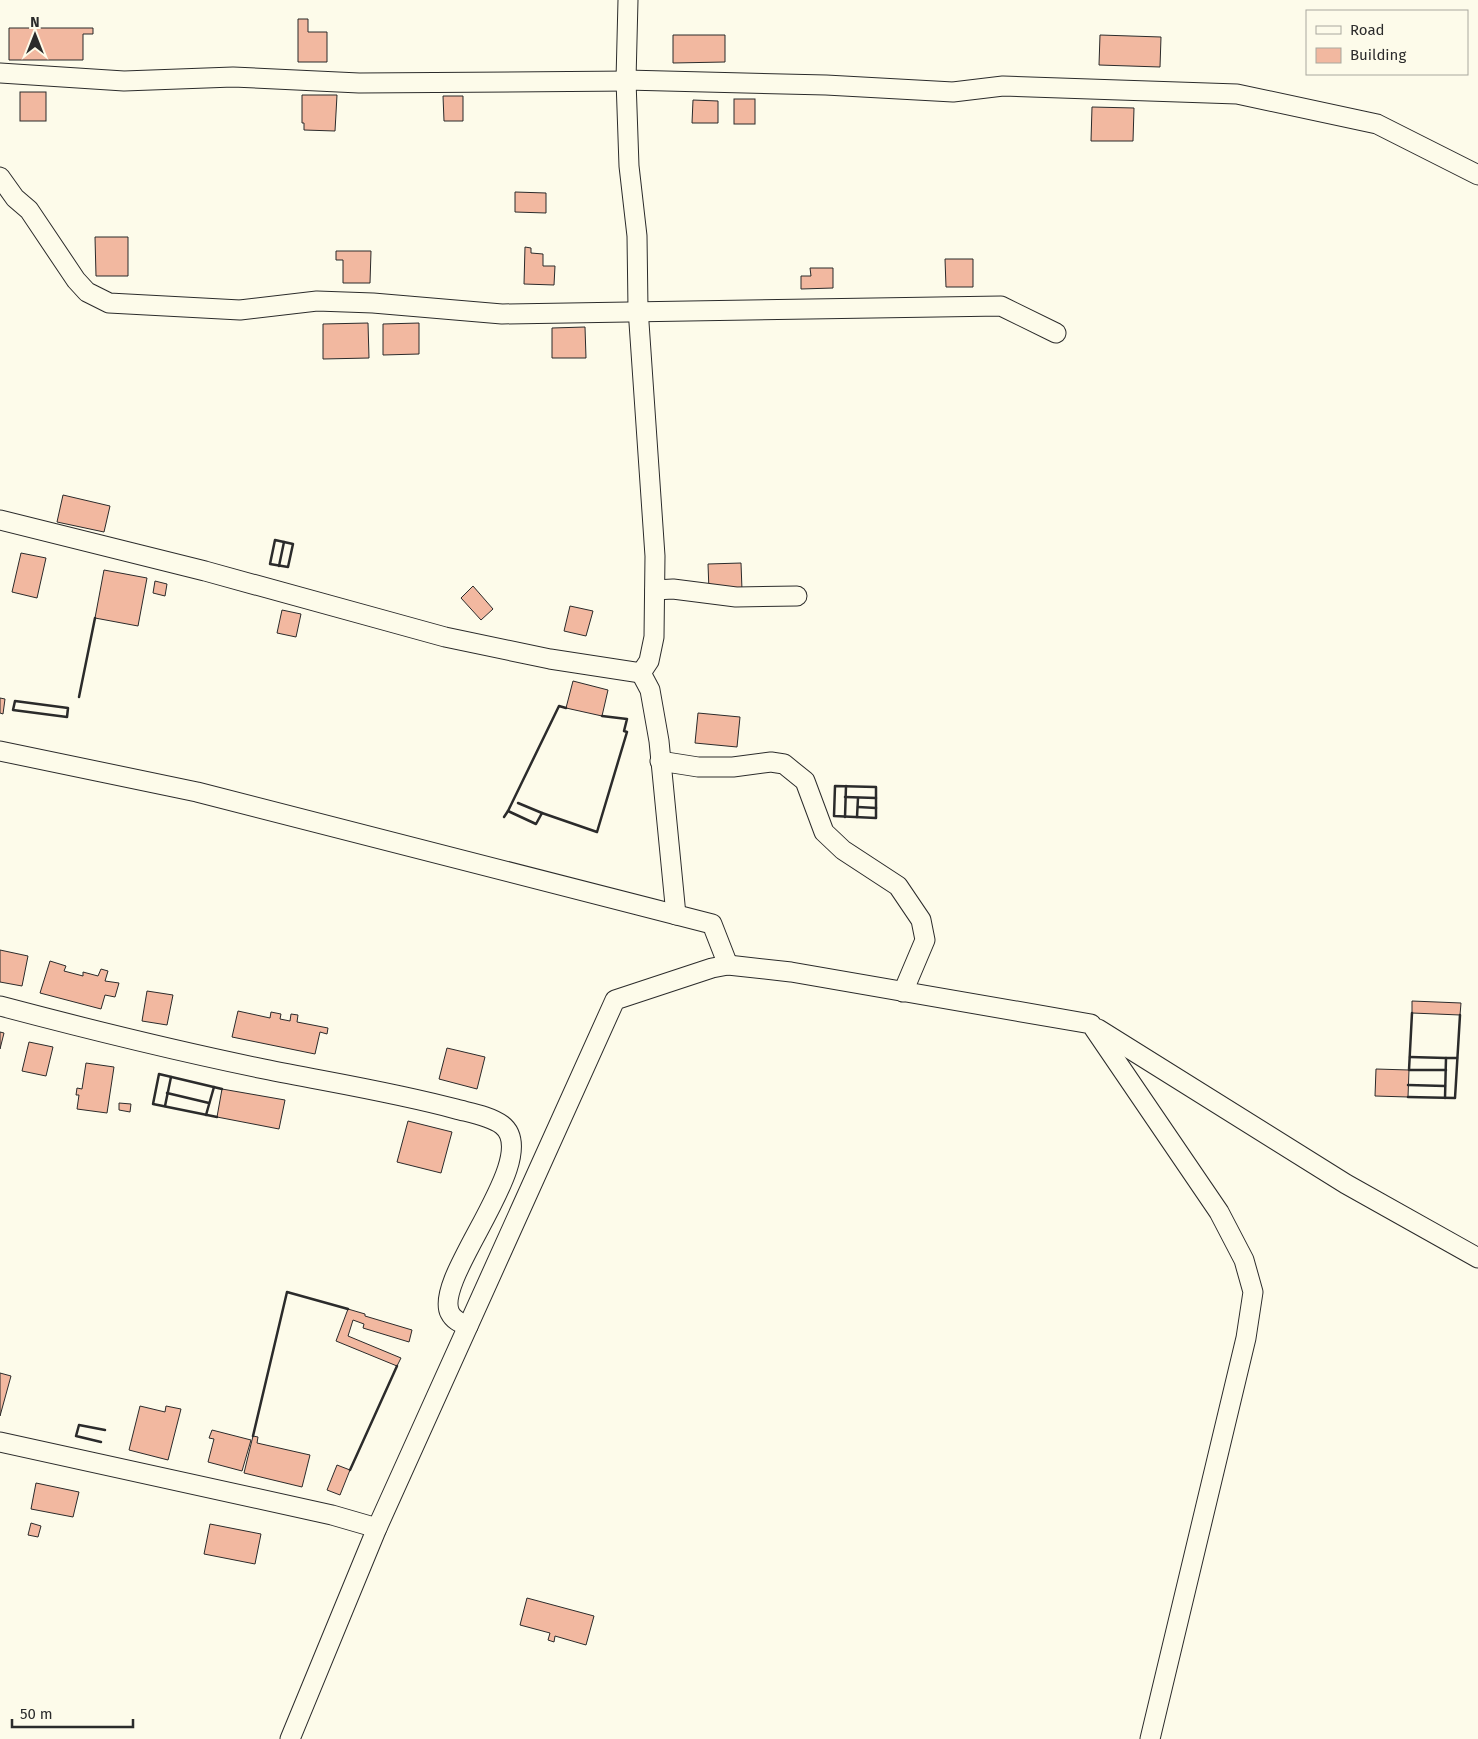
<svg xmlns="http://www.w3.org/2000/svg" width="1478" height="1739" viewBox="0 0 1478 1739" font-family="'Fira Sans',sans-serif">
  <style>
    .building { fill: #f2b8a0; stroke: #2b2b2b }
    .lines { fill: none; stroke-linecap: round; stroke-linejoin: round }
    .minor-casing { stroke: #2b2b2b; stroke-width: 21 }
    .minor { stroke: #fdfbea; stroke-width: 19 }
    .wall { stroke: #2b2b2b; stroke-width: 2.5 }
  </style>
  <rect width="100%" height="100%" fill="#fdfbea"/>
  <!-- building -->
  <g class="building">
    <polygon points="298,19 308,19 308,32 327,32 327,62 298,62"/>
    <polygon points="9,28 93,28 93,34 83,34 83,60 9,60"/>
    <polygon points="673,35 725,35 725,62 673,63"/>
    <polygon points="1100,35 1161,37 1160,67 1099,65"/>
    <rect x="20" y="92" width="26" height="29"/>
    <polygon points="302,95 337,95 335,131 304,130 304,123 302,123"/>
    <polygon points="443,96 463,96 463,121 444,121"/>
    <rect x="734" y="99" width="21" height="25"/>
    <polygon points="693,100 718,101 718,123 692,123"/>
    <polygon points="1092,107 1134,108 1133,141 1091,141"/>
    <polygon points="515,192 546,193 546,213 515,212"/>
    <polygon points="95,237 128,237 128,276 96,276"/>
    <polygon points="525,247 531,248 531,253 543,254 543,266 555,266 554,285 524,284"/>
    <polygon points="336,251 371,251 370,283 343,283 343,260 336,260"/>
    <polygon points="945,259 973,259 973,287 946,287"/>
    <polygon points="810,268 833,268 833,288 801,289 801,276 811,276"/>
    <polygon points="368,323 369,358 323,359 323,324"/>
    <polygon points="419,323 419,354 383,355 383,324"/>
    <polygon points="585,327 586,358 552,358 552,328"/>
    <polygon points="63,495 110,506 104,532 57,522"/>
    <polygon points="21,553 46,558 37,598 12,592"/>
    <polygon points="741,563 742,590 709,591 708,564"/>
    <polygon points="104,570 147,578 138,626 95,618"/>
    <polygon points="155,581 167,584 165,596 153,593"/>
    <polygon points="473,586 493,609 481,620 461,598"/>
    <polygon points="570,606 593,611 586,636 564,631"/>
    <polygon points="282,610 301,614 296,637 277,633"/>
    <polygon points="573,681 608,690 602,716 566,708"/>
    <polygon points="0,698 5,699 3,714 0,713"/>
    <polygon points="698,713 740,717 737,747 695,743"/>
    <polygon points="0,950 28,956 22,986 0,982"/>
    <polygon points="50,961 66,966 64,971 83,976 83,972 98,976 101,969 108,971 105,981 119,983 115,997 105,995 101,1009 40,993"/>
    <polygon points="147,991 173,995 167,1025 142,1021"/>
    <polygon points="1412,1001 1461,1003 1460,1015 1412,1013"/>
    <polygon points="238,1011 270,1018 271,1012 281,1014 280,1019 290,1021 291,1014 298,1015 297,1022 328,1028 327,1034 320,1032 315,1054 232,1037"/>
    <polygon points="0,1032 4,1033 0,1049"/>
    <polygon points="29,1042 53,1047 46,1076 22,1071"/>
    <polygon points="447,1048 485,1057 477,1089 439,1079"/>
    <polygon points="86,1063 114,1067 107,1113 77,1109 79,1095 76,1095 77,1088 82,1089"/>
    <polygon points="1376,1069 1409,1070 1408,1097 1375,1096"/>
    <polygon points="222,1089 285,1100 279,1129 217,1117"/>
    <polygon points="119,1103 131,1104 130,1112 119,1110"/>
    <polygon points="408,1121 452,1132 441,1173 397,1162"/>
    <polygon points="348,1309 365,1314 365,1316 412,1330 409,1342 363,1328 364,1324 353,1320 348,1336 401,1358 397,1366 336,1341"/>
    <polygon points="0,1373 11,1376 0,1416"/>
    <polygon points="140,1406 165,1412 166,1406 181,1409 168,1460 129,1450"/>
    <polygon points="212,1430 251,1440 242,1471 208,1462 214,1439 209,1438"/>
    <polygon points="253,1436 258,1437 257,1443 310,1455 302,1487 244,1473"/>
    <polygon points="337,1465 350,1470 340,1495 327,1490"/>
    <polygon points="36,1483 79,1492 73,1517 31,1509"/>
    <polygon points="31,1523 41,1526 38,1537 28,1535"/>
    <polygon points="210,1524 261,1534 255,1564 204,1554"/>
    <polygon points="527,1598 594,1616 586,1645 555,1636 554,1642 548,1640 550,1633 520,1625"/>
  </g>
  <g class="lines">
    <defs>
      <g id="minor">
        <polyline points="628,0 626,80 629,166 637,236 638,308 655,556 654,637 649,661 641,673 650,690 659,741 676,915"/>
        <polyline points="0,73 124,81 233,77 359,83 631,81"/>
        <polyline points="626,80 826,85 953,92 1003,86 1237,94 1377,124 1478,175"/>
        <polyline points="0,177 15,198 29,210 76,280 87,292 109,303 240,310 317,301 373,303 502,314 1001,306 1056,333"/>
        <polyline points="0,520 205,571 445,637 550,659 641,673"/>
        <polyline points="655,590 673,589 736,597 797,596"/>
        <polyline points="0,751 197,792 712,924 728,965"/>
        <polyline points="660,761 698,767 733,767 771,762 784,764 805,781 824,832 843,850 898,886 921,920 925,940 903,992"/>
        <path d="M0,1006C87,1029 176,1051 264,1069C328,1082 393,1092 456,1109C471,1113 490,1116 502,1125C544,1157 432,1278 450,1313C454,1321 461,1323 468,1326"/>
        <polyline points="1098,1029 1346,1184 1478,1258"/>
        <polyline points="0,1442 332,1515 377,1528"/>
        <polyline points="290,1739 377,1528 615,1000 712,968 728,965 791,972 1091,1024 1219,1212 1244,1260 1253,1292 1246,1338 1150,1739"/>
      </g>
    </defs>
    <!-- minor casing -->
    <use href="#minor" class="minor-casing"/>
    <!-- minor -->
    <use href="#minor" class="minor"/>
    <!-- wall -->
    <g class="wall">
      <polygon points="275,540 293,544 288,567 270,564"/>
      <polyline points="279,566 284,542"/>
      <polyline points="79,697 95,618"/>
      <polygon points="15,701 68,708 67,717 13,710"/>
      <polyline points="566,708 559,706 508,811 536,824 542,813 597,832 627,732 624,731 627,719 602,716"/>
      <polygon points="835,786 876,787 876,818 834,816"/>
      <polyline points="845,797 876,798"/>
      <polyline points="518,803 542,813"/>
      <polyline points="858,807 876,808"/>
      <polyline points="504,817 508,811"/>
      <polyline points="845,817 846,786"/>
      <polyline points="857,817 858,798"/>
      <polyline points="1412,1013 1409,1070 1446,1070"/>
      <polyline points="1410,1057 1446,1058 1445,1098"/>
      <polyline points="1446,1058 1457,1058"/>
      <polyline points="1408,1085 1445,1086"/>
      <polyline points="167,1093 209,1103"/>
      <polyline points="1408,1097 1455,1098 1460,1015"/>
      <polyline points="165,1106 171,1077"/>
      <polyline points="206,1115 214,1087"/>
      <polyline points="217,1117 153,1104 159,1074 222,1089"/>
      <polyline points="253,1436 287,1292 348,1309"/>
      <polyline points="101,1442 76,1436 79,1425 105,1430"/>
      <polyline points="350,1470 397,1366"/>
    </g>
  </g>
  <!-- legend -->
  <rect x="1306" y="10" width="162" height="65" fill="#fdfbea" stroke="#a9a89e"/>
  <rect x="1316" y="26" width="25" height="8" fill="#fdfbea" stroke="#a9a89e"/>
  <text x="1350" y="35" font-size="15" fill="#2b2b2b">Road</text>
  <rect x="1316" y="48" width="25" height="15" fill="#f2b8a0" stroke="#a9a89e"/>
  <text x="1350" y="60" font-size="15" fill="#2b2b2b">Building</text>
  <!-- north arrow -->
  <g transform="translate(35 35)" stroke="#fdfbea" stroke-width="4" paint-order="stroke">
  <path d="M0-4L9 19L0 12L-9 19Z" fill="#2b2b2b"/>
  <text y="-8" font-size="14" font-weight="bold" text-anchor="middle" fill="#2b2b2b">N</text>
  </g>
  <!-- scale -->
  <path d="M12 1719v8h121v-8" fill="none" stroke="#2b2b2b" stroke-width="2.5"/>
  <text x="20" y="1719" font-size="15" fill="#2b2b2b" stroke="#fdfbea" stroke-width="4" paint-order="stroke">50 m</text>
</svg>
